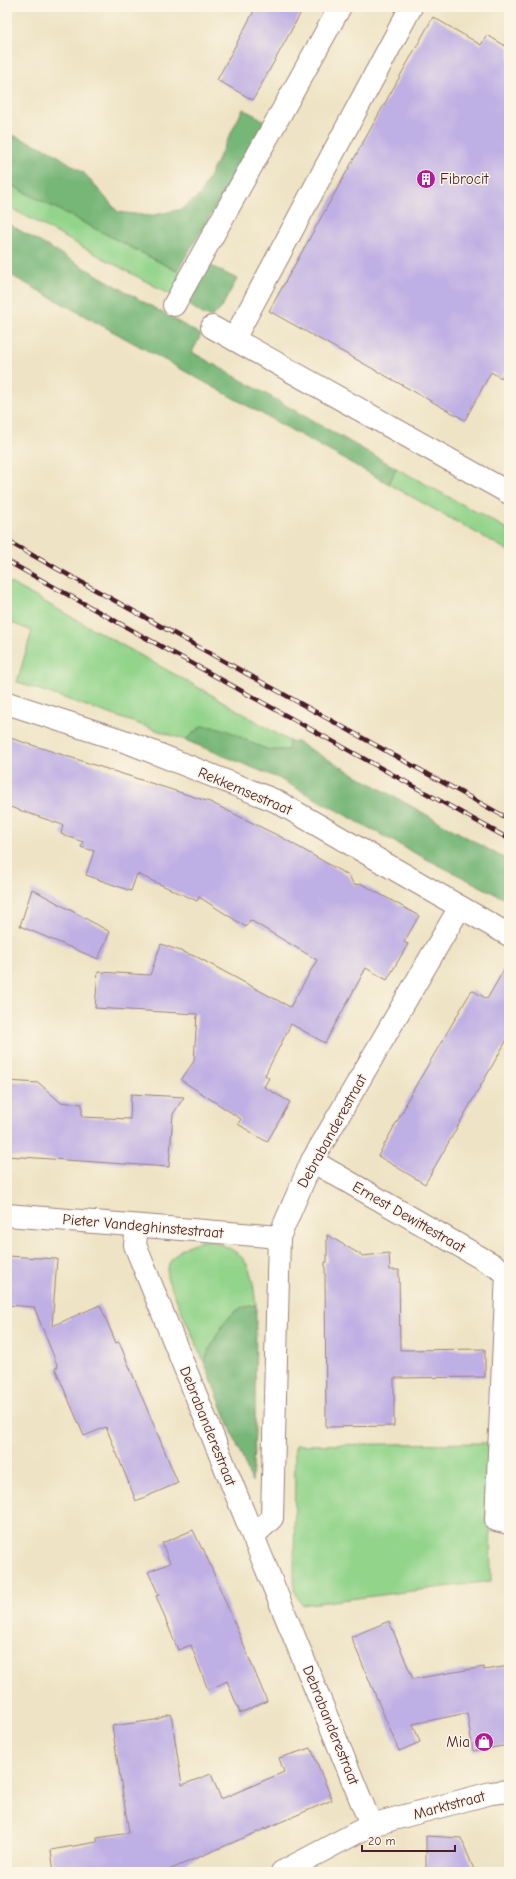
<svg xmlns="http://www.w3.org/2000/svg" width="516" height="1879" viewBox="0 0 516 1879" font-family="'Comic Neue',sans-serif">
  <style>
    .green { fill: #93d48b; stroke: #6e7a5b }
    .forest { fill: #76b677; stroke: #606a51 }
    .building { fill: #beafe4 }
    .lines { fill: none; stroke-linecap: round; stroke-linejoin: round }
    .minor-casing { stroke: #9c8178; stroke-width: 24 }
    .minor { stroke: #fff; stroke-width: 22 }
    .rail-casing { stroke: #4a1f2b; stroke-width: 4.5 }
    .rail { stroke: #fcf5e5; stroke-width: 3; stroke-dasharray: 9; stroke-linecap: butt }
    .labels { text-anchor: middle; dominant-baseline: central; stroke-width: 3; stroke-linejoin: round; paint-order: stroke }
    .poi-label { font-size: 15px; fill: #4a1f2b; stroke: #fcf5e5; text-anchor: start }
    .street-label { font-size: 15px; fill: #4a1f2b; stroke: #fcf5e5 }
  </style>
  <rect width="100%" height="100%" fill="#fcf5e5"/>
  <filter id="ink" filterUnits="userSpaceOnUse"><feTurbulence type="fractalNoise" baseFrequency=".025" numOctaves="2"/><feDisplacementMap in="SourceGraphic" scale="8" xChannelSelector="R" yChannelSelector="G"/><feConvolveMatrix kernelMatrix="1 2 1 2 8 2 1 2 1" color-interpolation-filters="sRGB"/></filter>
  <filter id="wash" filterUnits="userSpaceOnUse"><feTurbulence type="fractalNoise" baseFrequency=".012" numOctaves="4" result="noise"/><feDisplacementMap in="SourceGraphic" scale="16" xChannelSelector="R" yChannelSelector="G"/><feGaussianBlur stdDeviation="0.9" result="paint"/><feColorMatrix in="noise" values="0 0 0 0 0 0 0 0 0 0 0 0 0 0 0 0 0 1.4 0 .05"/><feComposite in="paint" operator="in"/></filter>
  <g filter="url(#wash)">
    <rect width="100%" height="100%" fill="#eee3c4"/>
    <!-- green -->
    <g class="green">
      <polygon points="7,183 198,282 186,303 7,206"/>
      <polygon points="396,468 509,530 509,551 389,484"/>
      <polygon points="7,581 219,699 289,741 288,750 270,750 202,726 185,740 17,682 32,631 7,621"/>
      <path d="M206,1240C248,1251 251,1264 256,1305C250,1306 243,1307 238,1310C223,1318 211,1347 204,1362L167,1278C166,1255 185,1244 206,1240Z"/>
      <polygon points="489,1443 491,1581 302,1605 294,1590 295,1445"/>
    </g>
    <!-- forest -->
    <g class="forest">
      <polygon points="243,109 267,122 177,271 7,183 7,133 49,150 84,173 118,212 150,216 182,209 200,195"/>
      <polygon points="7,223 201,335 192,352 396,468 389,484 7,273"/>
      <polygon points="207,264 237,279 220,310 211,317 204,315 186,303"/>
      <path d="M202,726C232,726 243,742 269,750C275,751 282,750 288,750L289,741L297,742L509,861V901L409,850L278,778L185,740Z"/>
      <path d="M256,1305L255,1431L252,1482L204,1362C211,1347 223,1318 238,1310C243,1307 250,1306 256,1305Z"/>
    </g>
    <g id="blocks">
      <!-- building -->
      <g class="building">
        <polygon points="256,7 304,7 253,100 217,80"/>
        <polygon points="433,17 481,45 487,35 509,48 509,364 501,378 491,372 465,420 269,311"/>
        <polygon points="7,737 210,802 281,837 349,876 354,885 362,884 419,916 404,942 408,944 387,980 366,968 325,1043 291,1024 265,1075 269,1078 264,1087 290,1102 267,1142 238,1124 241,1119 181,1080 194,1061 197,1014 95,1008 98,972 150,975 161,944 197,957 290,1007 317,960 250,920 246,927 199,897 197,901 137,874 131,891 86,875 94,851 81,847 83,842 61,834 63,825 7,806"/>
        <polygon points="32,889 110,932 98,959 20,926"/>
        <polygon points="509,961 509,1036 425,1184 378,1156 406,1105 405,1104 472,990 487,999"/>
        <polygon points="7,1081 39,1083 60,1102 82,1104 82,1117 130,1119 131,1094 184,1097 173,1114 169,1167 7,1156"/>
        <polygon points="327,1235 363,1256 389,1253 390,1270 399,1270 400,1350 485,1349 485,1377 394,1378 394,1426 326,1427 325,1262 327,1262"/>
        <polygon points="7,1256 57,1259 52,1326 100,1305 116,1343 119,1342 178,1483 136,1501 106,1427 84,1436 55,1368 58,1367 34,1307 7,1305"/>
        <polygon points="193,1530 202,1549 203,1548 267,1701 240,1713 227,1681 208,1690 191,1645 178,1650 156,1596 159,1595 148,1572 170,1563 162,1543"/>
        <polygon points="389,1621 413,1679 484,1667 484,1670 509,1666 509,1745 473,1751 467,1713 413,1724 420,1742 399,1751 351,1637"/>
        <polygon points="171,1714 182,1785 211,1774 221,1799 284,1772 279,1758 311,1748 332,1800 164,1872 54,1872 51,1850 97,1842 97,1838 129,1833 112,1726 155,1720"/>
        <polygon points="426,1836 461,1838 475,1872 426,1872"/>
      </g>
    </g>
  </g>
  <g filter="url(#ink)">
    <use href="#blocks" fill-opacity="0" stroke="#9c8178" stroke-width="1"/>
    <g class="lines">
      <defs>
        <g id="minor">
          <polyline points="174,305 340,7"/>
          <polyline points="212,327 509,493"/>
          <polyline points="234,339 411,7"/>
          <polyline points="7,703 130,743 276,801 509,935"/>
          <polyline points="312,1161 509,1274"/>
          <polyline points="7,1215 279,1237"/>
          <polyline points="137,1226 135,1245 253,1536"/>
          <polyline points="507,1273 496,1520 509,1523"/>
          <polyline points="371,1825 253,1536 272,1518 279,1237 312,1161 460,907"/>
          <polyline points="282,1872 371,1825 491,1793 509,1791"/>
        </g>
      </defs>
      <!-- minor casing -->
      <use href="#minor" class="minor-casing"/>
      <!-- minor -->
      <use href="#minor" class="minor"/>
      <defs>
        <g id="rail">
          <polyline points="7,541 509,819"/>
          <polyline points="7,561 509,839"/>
        </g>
      </defs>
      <!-- rail casing -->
      <use href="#rail" class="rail-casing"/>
      <!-- rail -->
      <use href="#rail" class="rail"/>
    </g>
  </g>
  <!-- icons -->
  <defs>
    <symbol id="building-disc" viewBox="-11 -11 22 22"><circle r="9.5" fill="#b5179e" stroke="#fcf5e5"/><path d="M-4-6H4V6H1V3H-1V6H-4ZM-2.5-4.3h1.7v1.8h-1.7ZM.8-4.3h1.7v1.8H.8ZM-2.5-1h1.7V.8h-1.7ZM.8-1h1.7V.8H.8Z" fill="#fff"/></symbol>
    <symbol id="shop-disc" viewBox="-11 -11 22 22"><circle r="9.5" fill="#b5179e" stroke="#fcf5e5"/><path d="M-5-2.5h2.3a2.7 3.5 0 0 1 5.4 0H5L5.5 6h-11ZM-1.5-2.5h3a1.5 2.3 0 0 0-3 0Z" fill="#fff"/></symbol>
  </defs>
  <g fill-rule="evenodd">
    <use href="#building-disc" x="415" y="168" width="22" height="22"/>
    <use href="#shop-disc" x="473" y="1731" width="22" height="22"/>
  </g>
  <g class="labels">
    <!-- poi labels -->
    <g class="poi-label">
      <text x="440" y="179">Fibrocit</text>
      <text x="470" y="1742" text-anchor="end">Mia</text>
    </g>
    <!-- street labels -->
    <g class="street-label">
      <text transform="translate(245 791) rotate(23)">Rekkemsestraat</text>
      <text transform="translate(332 1131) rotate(-61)">Debrabanderestraat</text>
      <text transform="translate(409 1217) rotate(30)">Ernest Dewittestraat</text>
      <text transform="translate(143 1226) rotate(5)">Pieter Vandeghinstestraat</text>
      <text transform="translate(208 1426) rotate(68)">Debrabanderestraat</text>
      <text transform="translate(331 1725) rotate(68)">Debrabanderestraat</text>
      <text transform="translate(449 1805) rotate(-15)">Marktstraat</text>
    </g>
  </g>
  <!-- margin -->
  <rect width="516" height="1879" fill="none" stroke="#fcf5e5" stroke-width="24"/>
  <!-- scale -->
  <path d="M362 1845v6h93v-6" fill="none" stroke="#4a1f2b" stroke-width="2"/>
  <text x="368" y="1845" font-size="12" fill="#4a1f2b" stroke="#fcf5e5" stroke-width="3" paint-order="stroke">20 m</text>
</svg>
